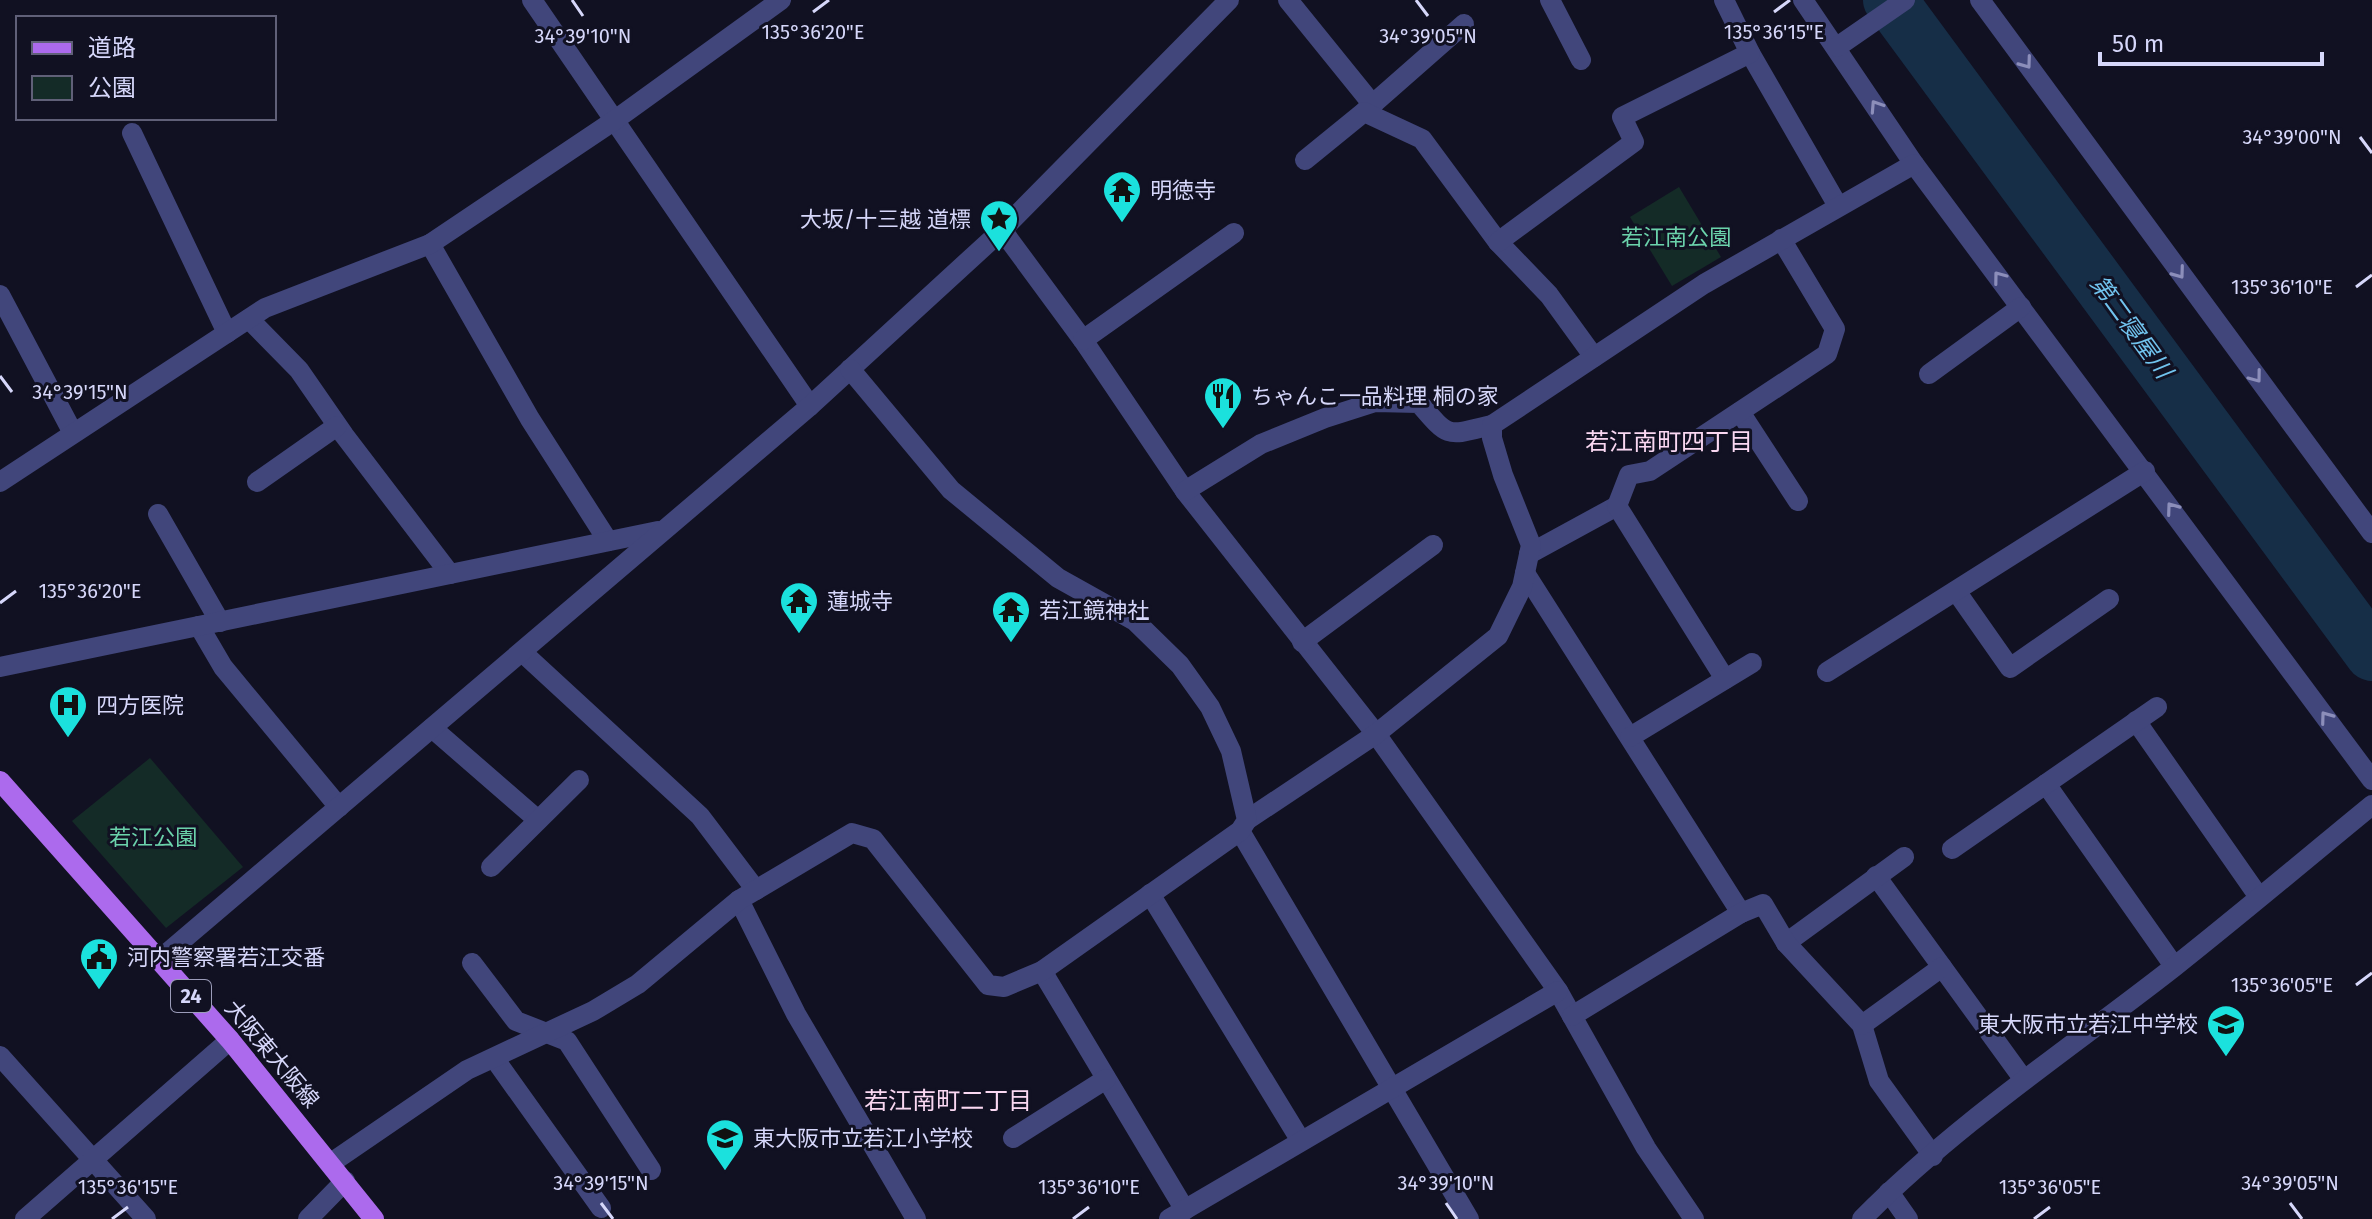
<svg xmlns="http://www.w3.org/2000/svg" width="2372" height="1219" viewBox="0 0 2372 1219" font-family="'Fira Sans','Noto Sans JP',sans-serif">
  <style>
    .green { fill: #142b27 }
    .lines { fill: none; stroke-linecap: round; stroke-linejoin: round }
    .river { stroke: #162e47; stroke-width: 54 }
    .minor { stroke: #41467b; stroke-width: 20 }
    .major { stroke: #ac6aed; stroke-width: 20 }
    .oneway { stroke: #8c8eba }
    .ticks { fill: none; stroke: #d6d7fa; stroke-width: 3 }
    .labels { text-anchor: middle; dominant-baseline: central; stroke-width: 6; stroke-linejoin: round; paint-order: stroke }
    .shield { fill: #112; stroke: #9b9cb9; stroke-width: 2 }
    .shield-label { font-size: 20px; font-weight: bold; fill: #d6d7fa }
    .poi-label { font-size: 22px; fill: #d6d7fa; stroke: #112; text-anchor: start }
    .park-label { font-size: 22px; fill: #6bd2ab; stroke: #112 }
    .street-label { font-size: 22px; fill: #d6d7fa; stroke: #112 }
    .water-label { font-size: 24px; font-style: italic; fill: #71c3ee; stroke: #112 }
    .neighbourhood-label { font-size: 24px; fill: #fad8f2; stroke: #112 }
    .ticks-label { font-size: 20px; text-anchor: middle; fill: #d6d7fa; stroke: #112; stroke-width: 6; stroke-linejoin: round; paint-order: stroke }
  </style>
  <rect width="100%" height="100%" fill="#112"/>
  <!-- green -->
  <g class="green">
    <polygon points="1679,187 1721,257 1672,286 1630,217"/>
    <polygon points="150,758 243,867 166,928 72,821"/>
  </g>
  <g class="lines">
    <!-- river -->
    <polyline class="river" points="1890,0 2372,654"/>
    <!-- minor -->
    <g class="minor">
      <polyline points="532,0 810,406"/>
      <polyline points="1288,0 1373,105"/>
      <polyline points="1550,0 1581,60"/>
      <polyline points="1724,0 1750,53 1838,206"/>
      <polyline points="1803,0 1914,164 2372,780"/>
      <polyline points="1980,0 2372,533"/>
      <polyline points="1837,47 1905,0"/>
      <polyline points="1365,111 1464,24"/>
      <polyline points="132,133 227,333"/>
      <polyline points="1305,160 1364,112 1422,139 1498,242 1549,295 1594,357"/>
      <polyline points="1002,230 1083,340 1185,491 1376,734 1558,991 1646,1148 1694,1219"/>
      <polyline points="1498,242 1634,142 1622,117 1750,53"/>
      <polyline points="430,244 530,419 608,541"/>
      <polyline points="0,295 73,433"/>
      <polyline points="249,319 299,370 344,435 450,574"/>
      <polyline points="1083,340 1234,233"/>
      <polyline points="1929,374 2021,307"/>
      <polyline points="1740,412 1798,501"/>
      <polyline points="0,482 265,308 430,244 615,120 781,0"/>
      <polyline points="257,482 337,426"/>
      <path d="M1185,491L1261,444L1325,418L1375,402L1419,403C1450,439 1446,436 1492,425"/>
      <polyline points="158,514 220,622"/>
      <polyline points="1529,554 1617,506"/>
      <polyline points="1525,573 1741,913"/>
      <polyline points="1956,591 2010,668 2109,599"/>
      <polyline points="199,626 223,667 339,807"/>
      <polyline points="1302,642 1433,545"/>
      <polyline points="522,652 700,816 756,890"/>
      <polyline points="0,667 658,531"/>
      <polyline points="1827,672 2145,471"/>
      <polyline points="1725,679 1617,506 1629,475 1650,471 1827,354 1835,329 1781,239"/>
      <polyline points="2136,721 2259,897"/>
      <polyline points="432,728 538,820"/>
      <polyline points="1630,737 1752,663"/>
      <polyline points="2046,784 2174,966"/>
      <polyline points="1247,820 1376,734 1498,636 1522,587 1531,545 1503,475 1492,438 1492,425 1704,284 1914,164"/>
      <polyline points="1240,831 1469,1219"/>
      <polyline points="1952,849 2157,707"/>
      <polyline points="491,867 579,780"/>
      <polyline points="1876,876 2024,1080"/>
      <polyline points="1150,894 1301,1141"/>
      <polyline points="739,900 796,1014 916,1219"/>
      <polyline points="1786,943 1904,857"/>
      <polyline points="159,960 810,406 1002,230 1229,0"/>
      <polyline points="472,963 516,1021 567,1041 651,1170"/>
      <polyline points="1042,971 1185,1210"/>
      <polyline points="1572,1016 1741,913 1763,904 1786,943 1862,1025 1879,1081 1933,1156"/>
      <polyline points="1862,1025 1942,967"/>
      <polyline points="0,1056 146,1219"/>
      <polyline points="494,1058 601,1208"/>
      <polyline points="1013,1138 1106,1079"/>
      <polyline points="331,1163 467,1070 593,1011 638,984 739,900 852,833 873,839 988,985 1004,987 1042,971 1240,831 1247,820 1231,751 1210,707 1180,665 1135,621 1058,578 951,490 850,369"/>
      <polyline points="1889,1192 1908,1219"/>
      <polyline points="25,1219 230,1040"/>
      <polyline points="308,1219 345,1181"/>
      <polyline points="1169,1219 1558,991"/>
      <path d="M1862,1219C1956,1124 2069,1049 2174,967C2241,914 2306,859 2372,805"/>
    </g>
    <!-- major -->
    <polyline class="major" points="0,781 230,1040 374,1219"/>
  </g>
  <!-- one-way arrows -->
  <defs><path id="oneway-chevron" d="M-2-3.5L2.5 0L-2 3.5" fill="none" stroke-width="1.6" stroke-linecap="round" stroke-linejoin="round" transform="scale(2)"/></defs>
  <g class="oneway">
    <use href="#oneway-chevron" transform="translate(2026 63) rotate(54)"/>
    <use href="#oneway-chevron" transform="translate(1876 106) rotate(-123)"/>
    <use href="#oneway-chevron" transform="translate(2179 273) rotate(54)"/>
    <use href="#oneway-chevron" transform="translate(1999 277) rotate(-127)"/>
    <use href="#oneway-chevron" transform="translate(2256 377) rotate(53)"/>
    <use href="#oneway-chevron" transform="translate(2172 508) rotate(-126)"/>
    <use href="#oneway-chevron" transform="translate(2326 717) rotate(-126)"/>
  </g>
  <!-- ticks -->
  <path class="ticks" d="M572,0L583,16M1416,0L1428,16M813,12L829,0M1774,12L1790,0M2360,137L2372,153M2356,287L2372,275M0,376L12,392M0,603L16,591M2356,985L2372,973M601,1203L613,1219M1446,1203L1457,1219M2290,1203L2302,1219M112,1219L128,1207M1073,1219L1089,1207M2034,1219L2050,1207"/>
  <!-- icons -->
  <defs>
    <symbol id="temple-pin" viewBox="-11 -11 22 30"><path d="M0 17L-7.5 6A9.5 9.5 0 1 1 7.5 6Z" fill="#1be1dd" stroke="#112"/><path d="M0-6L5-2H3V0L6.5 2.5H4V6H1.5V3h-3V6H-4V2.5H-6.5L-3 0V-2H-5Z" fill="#111"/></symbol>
    <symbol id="sight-pin" viewBox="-11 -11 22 30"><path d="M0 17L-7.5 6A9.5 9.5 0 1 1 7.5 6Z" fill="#1be1dd" stroke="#112"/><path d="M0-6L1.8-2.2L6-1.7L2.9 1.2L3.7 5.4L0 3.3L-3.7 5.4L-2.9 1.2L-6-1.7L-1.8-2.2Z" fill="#111"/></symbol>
    <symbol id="restaurant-pin" viewBox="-11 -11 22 30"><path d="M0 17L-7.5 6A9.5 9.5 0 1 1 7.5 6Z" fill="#1be1dd" stroke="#112"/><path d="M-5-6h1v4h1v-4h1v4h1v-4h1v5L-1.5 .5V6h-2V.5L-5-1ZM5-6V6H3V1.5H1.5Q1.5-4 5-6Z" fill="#111"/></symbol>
    <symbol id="hospital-pin" viewBox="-11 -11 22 30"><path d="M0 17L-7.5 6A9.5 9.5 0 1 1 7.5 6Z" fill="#1be1dd" stroke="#112"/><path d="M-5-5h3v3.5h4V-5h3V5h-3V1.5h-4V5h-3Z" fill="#111"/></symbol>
    <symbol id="civic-pin" viewBox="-11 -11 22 30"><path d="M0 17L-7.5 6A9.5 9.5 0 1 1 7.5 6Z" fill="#1be1dd" stroke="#112"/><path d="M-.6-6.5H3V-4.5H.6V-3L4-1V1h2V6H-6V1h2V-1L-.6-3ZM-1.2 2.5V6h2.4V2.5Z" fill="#111"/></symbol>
    <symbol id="school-pin" viewBox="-11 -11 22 30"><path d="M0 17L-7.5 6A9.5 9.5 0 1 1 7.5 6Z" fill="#1be1dd" stroke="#112"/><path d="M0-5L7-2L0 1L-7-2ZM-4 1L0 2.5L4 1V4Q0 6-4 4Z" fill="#111"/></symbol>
  </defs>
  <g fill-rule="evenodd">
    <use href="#temple-pin" x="1100" y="168" width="44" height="60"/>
    <use href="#sight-pin" x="977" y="197" width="44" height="60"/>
    <use href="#restaurant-pin" x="1201" y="374" width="44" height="60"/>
    <use href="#temple-pin" x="777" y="579" width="44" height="60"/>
    <use href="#temple-pin" x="989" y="588" width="44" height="60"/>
    <use href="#hospital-pin" x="46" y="683" width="44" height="60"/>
    <use href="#civic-pin" x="77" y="935" width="44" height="60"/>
    <use href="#school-pin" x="2204" y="1002" width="44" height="60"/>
    <use href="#school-pin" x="703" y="1116" width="44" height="60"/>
  </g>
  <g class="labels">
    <!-- shield labels -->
    <rect class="shield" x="171" y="980" width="40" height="32" rx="6"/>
    <g class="shield-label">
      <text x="191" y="996">24</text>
    </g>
    <!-- poi labels -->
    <g class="poi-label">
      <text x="1150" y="190">明徳寺</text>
      <text x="971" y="219" text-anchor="end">大坂/十三越 道標</text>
      <text x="1251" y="396">ちゃんこ一品料理 桐の家</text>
      <text x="827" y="601">蓮城寺</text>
      <text x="1039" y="610">若江鏡神社</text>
      <text x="96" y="705">四方医院</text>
      <text x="127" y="957">河内警察署若江交番</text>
      <text x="2198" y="1024" text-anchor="end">東大阪市立若江中学校</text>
      <text x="753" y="1138">東大阪市立若江小学校</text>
    </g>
    <!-- park labels -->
    <g class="park-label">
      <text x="1676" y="237">若江南公園</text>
      <text x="153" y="837">若江公園</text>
    </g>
    <!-- street labels -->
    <g class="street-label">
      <text transform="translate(272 1054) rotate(50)">大阪東大阪線</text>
    </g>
    <!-- water labels -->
    <g class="water-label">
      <text transform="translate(2131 327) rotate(54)">第二寝屋川</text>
    </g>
    <!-- neighbourhood labels -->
    <g class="neighbourhood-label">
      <text x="1669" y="442">若江南町四丁目</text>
      <text x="948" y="1101">若江南町二丁目</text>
    </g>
  </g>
  <g class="ticks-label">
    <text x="813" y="39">135°36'20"E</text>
    <text x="1774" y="39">135°36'15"E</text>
    <text x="583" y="43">34°39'10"N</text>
    <text x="1428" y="43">34°39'05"N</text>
    <text x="2292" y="144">34°39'00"N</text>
    <text x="2282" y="294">135°36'10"E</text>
    <text x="80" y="399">34°39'15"N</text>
    <text x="90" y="598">135°36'20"E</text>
    <text x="2282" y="992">135°36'05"E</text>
    <text x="601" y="1190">34°39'15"N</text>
    <text x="1446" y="1190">34°39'10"N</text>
    <text x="2290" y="1190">34°39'05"N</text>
    <text x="128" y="1194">135°36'15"E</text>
    <text x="1089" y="1194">135°36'10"E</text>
    <text x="2050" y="1194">135°36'05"E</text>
  </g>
  <!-- legend -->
  <rect x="16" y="16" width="260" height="104" fill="#111122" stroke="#606078" stroke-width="2"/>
  <rect x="32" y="42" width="40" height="12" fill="#ac6aed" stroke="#606078" stroke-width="2"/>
  <text x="88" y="56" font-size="24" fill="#d6d7fa">道路</text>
  <rect x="32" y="76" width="40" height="24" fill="#142b27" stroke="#606078" stroke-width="2"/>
  <text x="88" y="96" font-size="24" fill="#d6d7fa">公園</text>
  <!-- scale -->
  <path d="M2100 52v12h222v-12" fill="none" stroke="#d6d7fa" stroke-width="4"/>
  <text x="2112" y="52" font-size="24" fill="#d6d7fa" stroke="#111122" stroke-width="6" paint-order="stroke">50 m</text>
</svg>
